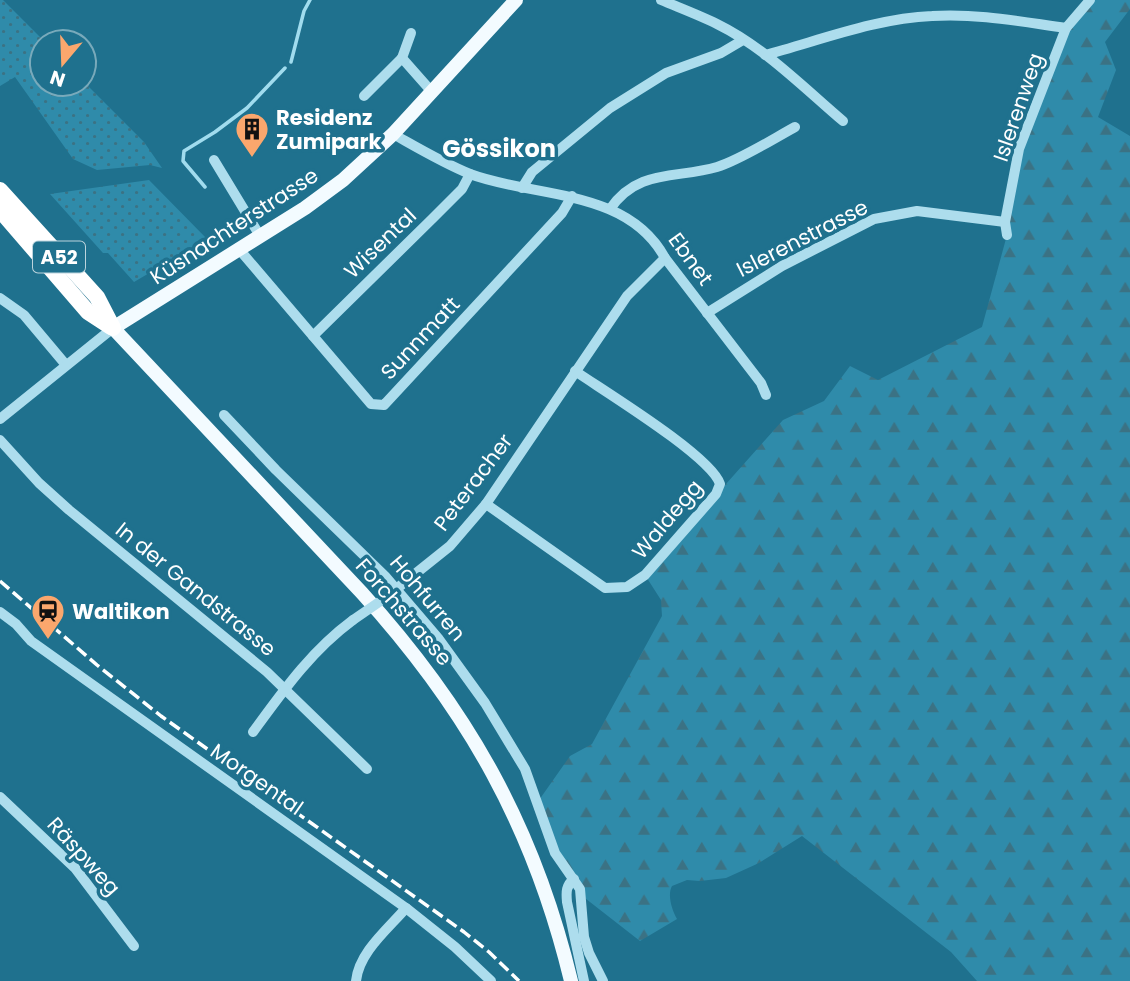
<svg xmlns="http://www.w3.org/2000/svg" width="1130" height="981" viewBox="0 0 1130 981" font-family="Poppins,sans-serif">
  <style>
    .grass { fill: url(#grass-dots) }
    .forest { fill: url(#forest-firs) }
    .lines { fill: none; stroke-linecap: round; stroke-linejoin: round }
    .stream { stroke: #a1dcee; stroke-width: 3.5 }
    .minor { stroke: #addded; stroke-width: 10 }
    .major { stroke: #f3fbff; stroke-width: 14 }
    .highway { stroke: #fff; stroke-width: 16 }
    .rail { stroke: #fff; stroke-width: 3.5; stroke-dasharray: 12 5; stroke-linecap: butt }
    .minor-bridge { stroke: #addded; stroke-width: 10 }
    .labels { text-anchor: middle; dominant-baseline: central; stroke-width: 7; stroke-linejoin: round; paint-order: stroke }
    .shield { fill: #1f718e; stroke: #bcd4dd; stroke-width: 2 }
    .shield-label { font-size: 19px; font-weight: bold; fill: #fff }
    .street-label { font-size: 21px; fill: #fff; stroke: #1f718e }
    .poi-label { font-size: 21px; font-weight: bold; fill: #fff; stroke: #1f718e; text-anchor: start }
    .quarter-label { font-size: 24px; font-weight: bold; fill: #fff; stroke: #1f718e }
  </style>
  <defs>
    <pattern id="grass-dots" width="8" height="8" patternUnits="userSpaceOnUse" patternTransform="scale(1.75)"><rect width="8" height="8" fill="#2f8baa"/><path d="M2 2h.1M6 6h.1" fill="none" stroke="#3b7284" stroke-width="1.8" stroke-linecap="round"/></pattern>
    <pattern id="forest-firs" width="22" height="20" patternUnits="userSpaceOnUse" patternTransform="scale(1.75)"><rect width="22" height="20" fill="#2f8baa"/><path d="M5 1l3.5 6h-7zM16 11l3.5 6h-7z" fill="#3b7284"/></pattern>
  </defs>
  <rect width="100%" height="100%" fill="#1f718e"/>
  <!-- grass -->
  <g class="grass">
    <polygon points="0,0 3,0 45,42 42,42 42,84 84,84 84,82 144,142 162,168 150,165 97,170 73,159 15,77 0,86"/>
    <polygon points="149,180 207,239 134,282 108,253 103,253 50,194"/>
  </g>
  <!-- forest -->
  <path class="forest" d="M1090,0H1130V9L1105,42L1116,70L1098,117L1130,136V981H977L951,952L802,836L759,863L726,878L700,881L687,880L672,886C667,895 672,910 677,919L640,941L581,895L563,865L537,803L570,756L592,744L662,616L661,600L645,575L783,420L824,401L850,366L878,380L982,327L1007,235L1019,149L1066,28Z"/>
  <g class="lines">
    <!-- stream -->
    <g class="stream">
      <polyline points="291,62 304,11 310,0"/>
      <polyline points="205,187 183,161 184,151 215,132 247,108 285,68"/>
    </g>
    <!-- minor -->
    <g class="minor">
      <path d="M661,0C680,8 699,15 717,24C764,47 803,87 843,121"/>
      <polyline points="411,33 402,58 432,92"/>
      <path d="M765,55C818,41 877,18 932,16C977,13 1022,22 1066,28"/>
      <polyline points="364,96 402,58"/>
      <path d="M393,134C418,148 443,163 470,174C534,198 627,188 665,258L761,383L766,395"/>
      <polyline points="214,160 260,236"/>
      <polyline points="522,188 532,172 610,108 666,73 721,53 743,40"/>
      <path d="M610,209C638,168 677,179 717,167C740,160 773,139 795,127"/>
      <polyline points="1007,235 1005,222 1019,149 1066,28 1090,0"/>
      <polyline points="238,248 371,404 384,405 562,213 572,196"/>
      <polyline points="0,298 24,315 66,365"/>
      <polyline points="707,313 782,266 874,219 917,211 1005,222"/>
      <polyline points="313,336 432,219 462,189 470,174"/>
      <polyline points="224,415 276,470 385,576 438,638 485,703 525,769 555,853 580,889 584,937 589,953 603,981"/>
      <polyline points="0,419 113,328"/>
      <polyline points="0,440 39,483 69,510 267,672 367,769"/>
      <path d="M486,504L605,588L627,587L645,575L716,494L720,484C711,456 604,391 575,371"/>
      <polyline points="385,598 450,546 486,504 627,296 665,258"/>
      <polyline points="0,612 16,624 31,641 406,908 455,947 491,981"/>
      <path d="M253,732C283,691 311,651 353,620"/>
      <polyline points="0,797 75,868 134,946"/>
      <path d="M574,879C566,885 566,892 567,902L584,981"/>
      <path d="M356,981C359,952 388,929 406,908"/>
    </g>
    <!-- major -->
    <path class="major" d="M516,0L393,134L343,180L305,208L113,328L362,593C468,710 534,827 571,981"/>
    <!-- highway -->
    <g class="highway">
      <polyline points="0,190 97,297 113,328"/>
      <polyline points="0,210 88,312 111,327"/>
    </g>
    <!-- rail -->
    <polyline class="rail" points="0,581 97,665 161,716 464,932 489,952 519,981"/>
    <!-- minor-bridge -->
    <polyline class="minor-bridge" points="353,620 385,598"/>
  </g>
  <!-- icons -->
  <defs>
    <symbol id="building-pin" viewBox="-11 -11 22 30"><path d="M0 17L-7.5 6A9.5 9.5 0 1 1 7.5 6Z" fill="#fba76d" stroke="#1f718e"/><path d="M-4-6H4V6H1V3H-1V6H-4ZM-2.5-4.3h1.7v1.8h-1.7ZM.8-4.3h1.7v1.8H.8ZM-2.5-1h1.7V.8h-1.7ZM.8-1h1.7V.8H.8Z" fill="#111"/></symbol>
    <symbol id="station-pin" viewBox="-11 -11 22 30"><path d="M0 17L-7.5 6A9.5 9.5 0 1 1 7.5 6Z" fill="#fba76d" stroke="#1f718e"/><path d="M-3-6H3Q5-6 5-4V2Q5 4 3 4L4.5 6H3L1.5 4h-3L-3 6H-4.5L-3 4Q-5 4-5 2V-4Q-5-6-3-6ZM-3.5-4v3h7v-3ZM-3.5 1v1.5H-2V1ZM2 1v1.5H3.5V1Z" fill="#111"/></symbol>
  </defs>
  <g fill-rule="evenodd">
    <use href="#building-pin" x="233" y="110" width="38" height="52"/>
    <use href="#station-pin" x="29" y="592" width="38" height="52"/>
  </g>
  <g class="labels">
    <!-- shield labels -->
    <rect class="shield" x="33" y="241.5" width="52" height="31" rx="5"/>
    <g class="shield-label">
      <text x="59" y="257">A52</text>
    </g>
    <!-- street labels -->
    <g class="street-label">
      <text transform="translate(1018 107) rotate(-71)">Islerenweg</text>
      <text transform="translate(234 226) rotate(-33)">Küsnachterstrasse</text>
      <text transform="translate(802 238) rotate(-27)">Islerenstrasse</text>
      <text transform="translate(380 243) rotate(-44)">Wisental</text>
      <text transform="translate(691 259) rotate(54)">Ebnet</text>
      <text transform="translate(420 338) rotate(-47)">Sunnmatt</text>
      <text transform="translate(473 482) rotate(-53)">Peteracher</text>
      <text transform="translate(667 519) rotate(-50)">Waldegg</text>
      <text transform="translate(196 589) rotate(39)">In der Gandstrasse</text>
      <text transform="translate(428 598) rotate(50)">Hohfurren</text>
      <text transform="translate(404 612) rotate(49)">Forchstrasse</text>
      <text transform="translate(257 779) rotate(35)">Morgental</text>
      <text transform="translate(84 856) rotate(48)">Räspweg</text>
    </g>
    <!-- poi labels -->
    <g class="poi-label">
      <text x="276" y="117">Residenz<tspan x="276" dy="24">Zumipark</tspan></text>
      <text x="72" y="611">Waltikon</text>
    </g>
    <!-- quarter labels -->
    <g class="quarter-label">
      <text x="499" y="148">Gössikon</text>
    </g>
  </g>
  <!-- north arrow -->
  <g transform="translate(63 63) rotate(199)"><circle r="33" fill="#1f718e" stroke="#79aabb" stroke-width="2"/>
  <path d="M0-5L12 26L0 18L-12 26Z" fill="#fba76d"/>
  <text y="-10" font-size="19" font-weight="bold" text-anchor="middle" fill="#ffffff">N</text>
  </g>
</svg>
